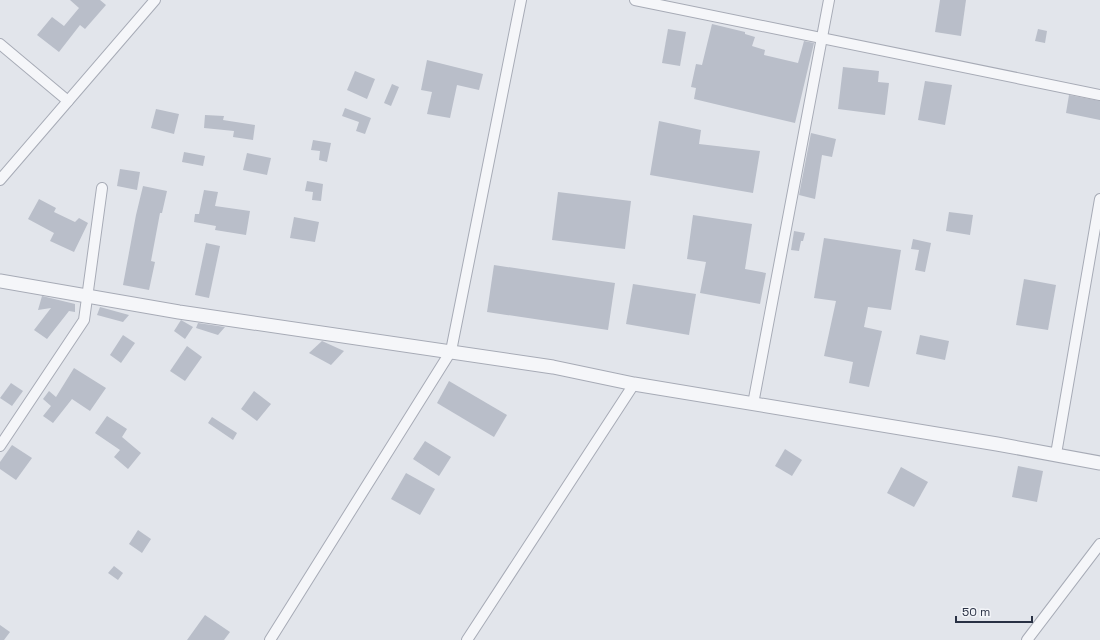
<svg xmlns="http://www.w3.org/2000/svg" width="1100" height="640" viewBox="0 0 1100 640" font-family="'Space Grotesk',sans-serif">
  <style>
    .building { fill: #b9bec9 }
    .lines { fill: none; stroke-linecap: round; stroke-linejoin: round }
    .minor-casing { stroke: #a7abb6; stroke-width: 12 }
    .tertiary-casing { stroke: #a7abb6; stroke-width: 15 }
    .minor { stroke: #f5f6f9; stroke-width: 10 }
    .tertiary { stroke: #f5f6f9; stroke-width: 13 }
  </style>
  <rect width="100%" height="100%" fill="#e2e5eb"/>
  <!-- building -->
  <g class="building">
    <polygon points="70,0 100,0 106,5 85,29 80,25 59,52 37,35 52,17 64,26 79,8"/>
    <polygon points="940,0 966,0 961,36 935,32"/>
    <polygon points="712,24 745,32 745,34 755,37 752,46 765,50 764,55 798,63 804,41 814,43 795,123 694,99 696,88 691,87 696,64 702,65"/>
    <polygon points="668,29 686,32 680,66 662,63"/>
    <polygon points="1038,29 1047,31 1045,43 1035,41"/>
    <polygon points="427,60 483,74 479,90 457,85 450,118 427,114 432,92 421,90"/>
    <polygon points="843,67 879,71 878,82 889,83 885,115 838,109"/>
    <polygon points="355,71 375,79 367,99 347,90"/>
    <polygon points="925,81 952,85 945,125 918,120"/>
    <polygon points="392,84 399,87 391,106 384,103"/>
    <polygon points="1069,95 1100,101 1100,120 1066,113"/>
    <polygon points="345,108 371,118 365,134 356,131 359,122 342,116"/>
    <polygon points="156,109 179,114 174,134 151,128"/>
    <polygon points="205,115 224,116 223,120 255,125 253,140 233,137 234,131 204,128"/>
    <polygon points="659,121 701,130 699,144 760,151 753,193 650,175"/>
    <polygon points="811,133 836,139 832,157 822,155 815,199 799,195"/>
    <polygon points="313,140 331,143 327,162 319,160 320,151 311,150"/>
    <polygon points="184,152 205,156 203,166 182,162"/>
    <polygon points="247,153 271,158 267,175 243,170"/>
    <polygon points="120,169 140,172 137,190 117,186"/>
    <polygon points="307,181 323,184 321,201 312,200 313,192 305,191"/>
    <polygon points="143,186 167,191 162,213 160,213 151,261 155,262 149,290 123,285 136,215"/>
    <polygon points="204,190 218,192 215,206 250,211 246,235 215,230 216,226 194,222 195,214 199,214"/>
    <polygon points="558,192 631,201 625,249 552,240"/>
    <polygon points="39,199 56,208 54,212 75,222 79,218 88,223 74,252 50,241 54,233 28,219"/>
    <polygon points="949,212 973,215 970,235 946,231"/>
    <polygon points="693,215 752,224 745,269 766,273 760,304 700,293 706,262 687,259"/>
    <polygon points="294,217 319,222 315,242 290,238"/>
    <polygon points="794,231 805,233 803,241 801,241 799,251 791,250"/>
    <polygon points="824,238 901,250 891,310 868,307 864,327 882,331 869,387 849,383 853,362 824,356 836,301 814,298"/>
    <polygon points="913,239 931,243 925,272 915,270 919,250 911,249"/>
    <polygon points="206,243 220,246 209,298 195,295"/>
    <polygon points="494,265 615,283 608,330 487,312"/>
    <polygon points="1024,279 1056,285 1048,330 1016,325"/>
    <polygon points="633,284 696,294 689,335 626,324"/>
    <polygon points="42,296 75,304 75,312 69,311 47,339 34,330 51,308 38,310"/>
    <polygon points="100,307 129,315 123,322 97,315"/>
    <polygon points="181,320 193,327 185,339 174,331"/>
    <polygon points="198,323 225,327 218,335 196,328"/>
    <polygon points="123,335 135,343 121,363 110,355"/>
    <polygon points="920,335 949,341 945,360 916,354"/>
    <polygon points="322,341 344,351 331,365 309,353"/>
    <polygon points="187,346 202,357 185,381 170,371"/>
    <polygon points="74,368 106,388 90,411 72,399 53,423 43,416 51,406 43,399 49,391 56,397"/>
    <polygon points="449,381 507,415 494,437 437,403"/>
    <polygon points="11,383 23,391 12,406 0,398"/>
    <polygon points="254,391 271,404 257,421 241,409"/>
    <polygon points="107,416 127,429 122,437 141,453 128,469 114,457 120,450 95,433"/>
    <polygon points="212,417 237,433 233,440 208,423"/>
    <polygon points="425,441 451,457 439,476 413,459"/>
    <polygon points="12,445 32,458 16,480 0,469 0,462"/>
    <polygon points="785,449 802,460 792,476 775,466"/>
    <polygon points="1018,466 1043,471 1037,502 1012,497"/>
    <polygon points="901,467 928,482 914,507 887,493"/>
    <polygon points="406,473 435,489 420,515 391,499"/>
    <polygon points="138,530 151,539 142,553 129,544"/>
    <polygon points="114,566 123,573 118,580 108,573"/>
    <polygon points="205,615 230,632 224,640 187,640"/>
    <polygon points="0,625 10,632 4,640 0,640"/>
  </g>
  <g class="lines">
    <defs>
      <g id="minor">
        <polyline points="635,0 1100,95"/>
        <polyline points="0,44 68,101"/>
        <polyline points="0,180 155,0"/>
        <polyline points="753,404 829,0"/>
        <polyline points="0,446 84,320 102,188"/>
        <polyline points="1056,454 1100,199"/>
        <polyline points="270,640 451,351 521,0"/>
        <polyline points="467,640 634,384"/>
        <polyline points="1027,640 1100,544"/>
      </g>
      <polyline id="tertiary" points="0,281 179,312 553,367 634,384 997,444 1100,463"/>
    </defs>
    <!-- minor casing -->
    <use href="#minor" class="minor-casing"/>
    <!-- tertiary casing -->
    <use href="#tertiary" class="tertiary-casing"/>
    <!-- minor -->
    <use href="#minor" class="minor"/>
    <!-- tertiary -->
    <use href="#tertiary" class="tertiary"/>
  </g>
  <!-- scale -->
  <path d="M956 616v6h76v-6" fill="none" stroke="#293144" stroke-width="2"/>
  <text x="962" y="616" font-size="12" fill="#293144" stroke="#f2f4f8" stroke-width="3" paint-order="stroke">50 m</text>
</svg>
